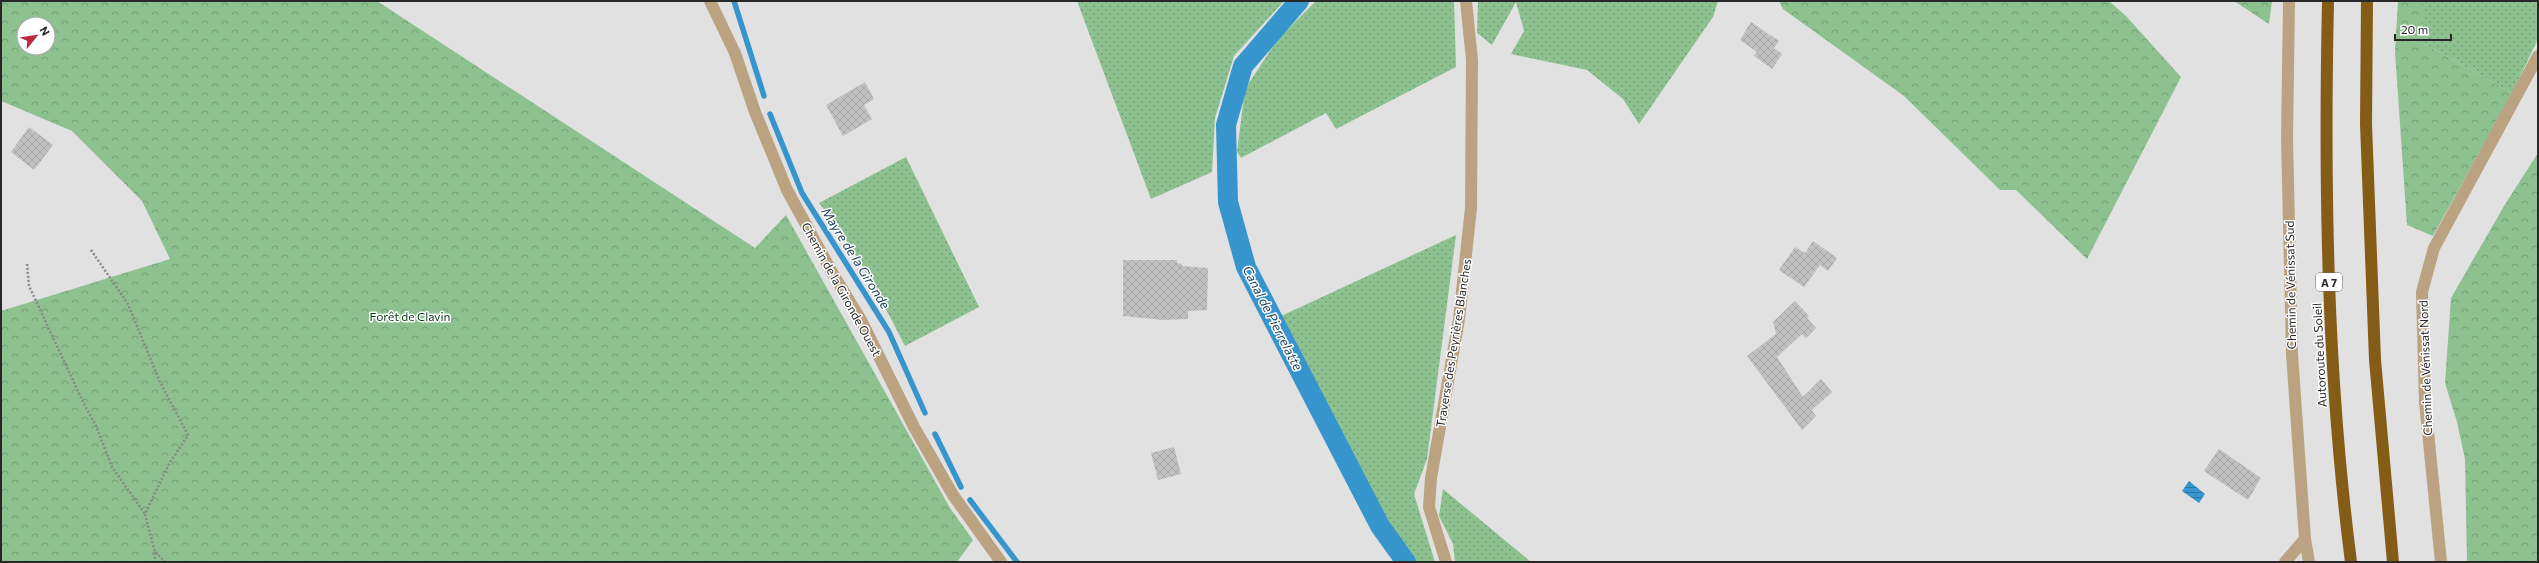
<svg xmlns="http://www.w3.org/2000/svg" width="2539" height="563" viewBox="0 0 2539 563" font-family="Commissioner,sans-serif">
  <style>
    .grass { fill: url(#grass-dots) }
    .forest { fill: url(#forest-crowns); fill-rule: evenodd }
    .water { fill: url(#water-rules) }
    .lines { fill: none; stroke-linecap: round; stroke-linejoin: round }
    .stream { stroke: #3795cd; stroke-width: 5.5 }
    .canal { stroke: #3795cd; stroke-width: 20 }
    .building { fill: url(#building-cross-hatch) }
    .path { stroke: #888889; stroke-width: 2.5; stroke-dasharray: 2 2; stroke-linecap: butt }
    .street { stroke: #bba381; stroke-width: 12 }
    .highway { stroke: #845c16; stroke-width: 12 }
    .labels { text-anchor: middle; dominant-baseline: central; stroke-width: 3; stroke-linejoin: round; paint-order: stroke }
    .shield { fill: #fff; stroke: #686869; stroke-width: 1 }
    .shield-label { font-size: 11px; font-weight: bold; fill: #282829 }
    .street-label { font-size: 12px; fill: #282829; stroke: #fff }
    .park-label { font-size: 12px; fill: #033b10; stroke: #fff }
    .water-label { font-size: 13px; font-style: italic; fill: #1b4159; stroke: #fff }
  </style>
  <defs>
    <pattern id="grass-dots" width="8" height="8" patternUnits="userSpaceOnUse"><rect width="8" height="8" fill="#8dc290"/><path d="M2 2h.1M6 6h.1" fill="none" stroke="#739e76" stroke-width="1.8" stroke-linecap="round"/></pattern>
    <pattern id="forest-crowns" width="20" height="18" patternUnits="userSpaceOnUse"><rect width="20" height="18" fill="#8dc290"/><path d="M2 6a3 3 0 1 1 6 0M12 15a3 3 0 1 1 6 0" fill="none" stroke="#739e76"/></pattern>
    <pattern id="water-rules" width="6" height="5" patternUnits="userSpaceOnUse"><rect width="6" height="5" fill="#3795cd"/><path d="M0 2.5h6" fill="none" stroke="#2e7aa6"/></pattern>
    <pattern id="building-cross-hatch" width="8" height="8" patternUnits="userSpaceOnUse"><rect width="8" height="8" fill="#c1c1c2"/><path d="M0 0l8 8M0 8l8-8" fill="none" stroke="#a6a6a7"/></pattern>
  </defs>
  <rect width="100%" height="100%" fill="#e1e1e2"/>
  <!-- grass -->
  <g class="grass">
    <polygon points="1077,1 1284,1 1234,56 1215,118 1212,172 1151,199"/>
    <polygon points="1316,1 1454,1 1456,67 1336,129 1326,113 1241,158 1237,152 1245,89 1278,39"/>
    <polygon points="1478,1 1718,1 1713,17 1639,124 1623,99 1587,70 1511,54 1524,31 1516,2 1492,45 1477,33"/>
    <polygon points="2423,1 2538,1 2538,39 2512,93 2423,43"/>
    <path d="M906,157L979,307L905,346C880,297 854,246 819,203Z"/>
    <polygon points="1456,235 1427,459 1414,494 1435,562 1414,562 1376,509 1322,395 1281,316"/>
    <polygon points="1443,489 1531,562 1455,562 1453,544 1439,516"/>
  </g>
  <!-- forest -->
  <g class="forest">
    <path d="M1,1H377L755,248L786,215L950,508L973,540L957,562H1V311L170,259L142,201L72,131L1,101ZM24,24H48V48H24Z"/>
    <polygon points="1779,1 2109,1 2126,16 2181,77 2087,259 2016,190 2000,190 1904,96 1783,9"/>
    <polygon points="2234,1 2272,1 2269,24"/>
    <polygon points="2398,1 2423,1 2423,43 2512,93 2433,236 2407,225 2395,52"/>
    <polygon points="2538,153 2538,562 2467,562 2465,459 2457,422 2445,383 2451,298 2504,206"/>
  </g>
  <!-- water -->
  <polygon class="water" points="2189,481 2205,494 2199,503 2182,491"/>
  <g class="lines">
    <!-- stream -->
    <g class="stream">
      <polyline points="734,1 764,96"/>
      <polyline points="770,114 802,193 889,332 925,413"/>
      <polyline points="935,434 961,487"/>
      <polyline points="970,500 1017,562"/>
    </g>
    <!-- canal -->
    <polyline class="canal" points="1299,1 1243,66 1226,125 1228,202 1246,267 1380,526 1406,562"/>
  </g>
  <!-- building -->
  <g class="building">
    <polygon points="1751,22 1779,41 1774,48 1782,54 1772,69 1754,56 1757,52 1740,40"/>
    <polygon points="865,82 874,99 864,105 872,119 843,136 826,105"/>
    <polygon points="29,127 53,145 34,170 11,152"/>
    <polygon points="1813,241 1837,258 1828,271 1820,265 1804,287 1779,270 1795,247 1805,253"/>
    <polygon points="1123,260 1177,260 1177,263 1182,264 1182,266 1208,268 1207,310 1188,311 1188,319 1163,320 1123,316"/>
    <polygon points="1795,301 1809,316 1807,318 1816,328 1806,338 1802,334 1777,357 1803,397 1821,379 1832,392 1812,410 1816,416 1802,430 1747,356 1776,334 1773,322"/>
    <polygon points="1174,447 1181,474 1158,480 1151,453"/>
    <polygon points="2219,449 2261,478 2248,500 2204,471"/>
  </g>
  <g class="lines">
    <!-- path -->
    <g class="path">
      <polyline points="91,250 128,304 160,382 188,435 169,464 145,514 155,552 155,562"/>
      <polyline points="27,264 29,286 84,404 96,426 112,467 145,514"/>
      <polyline points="156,552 165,562"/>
    </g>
    <!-- street -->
    <g class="street">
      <polyline points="710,1 735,53 755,112 787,190 833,274 861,320 914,427 953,495 1001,562"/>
      <polyline points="2305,539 2309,562"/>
      <polyline points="1446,562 1429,507 1431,478 1459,319 1471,208 1472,60 1466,1"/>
      <polyline points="2285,562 2305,539 2292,354 2287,139 2289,1"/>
      <polyline points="2441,562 2425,402 2422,292 2434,248 2538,56"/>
    </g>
    <!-- highway -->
    <g class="highway">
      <path d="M2328,1C2324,188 2327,376 2351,562"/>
      <polyline points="2367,1 2366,124 2375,360 2393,562"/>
    </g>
  </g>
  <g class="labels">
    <!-- shield labels -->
    <rect class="shield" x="2316" y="273" width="26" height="18" rx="3"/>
    <g class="shield-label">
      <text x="2329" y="282">A 7</text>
    </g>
    <!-- street labels -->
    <g class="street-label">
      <text transform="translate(2290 285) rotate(-91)">Chemin de Vénissat Sud</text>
      <text transform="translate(842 289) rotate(61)">Chemin de la Gironde Ouest</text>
      <text transform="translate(1453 343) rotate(-81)">Traverse des Peyrières Blanches</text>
      <text transform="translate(2319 355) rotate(-93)">Autoroute du Soleil</text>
      <text transform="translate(2425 368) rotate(-92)">Chemin de Vénissat Nord</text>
    </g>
    <!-- park labels -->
    <g class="park-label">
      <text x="410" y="316">Forêt de Clavin</text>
    </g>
    <!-- water labels -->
    <g class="water-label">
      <text transform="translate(856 258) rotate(58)">Mayre de la Gironde</text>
      <text transform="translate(1273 318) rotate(63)">Canal de Pierrelatte</text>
    </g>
  </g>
  <!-- border -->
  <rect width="2539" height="563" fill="none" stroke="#282829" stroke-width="4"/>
  <!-- north arrow -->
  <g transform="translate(36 36) rotate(60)"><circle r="19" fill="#ffffff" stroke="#a9a9a9"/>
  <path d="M0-3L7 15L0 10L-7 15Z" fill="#bb2941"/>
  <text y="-6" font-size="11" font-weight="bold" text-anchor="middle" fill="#282829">N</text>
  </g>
  <!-- scale -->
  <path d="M2395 34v6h56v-6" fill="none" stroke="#282829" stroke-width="2"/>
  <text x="2401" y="34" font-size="12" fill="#282829" stroke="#ffffff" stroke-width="3" paint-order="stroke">20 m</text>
</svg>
